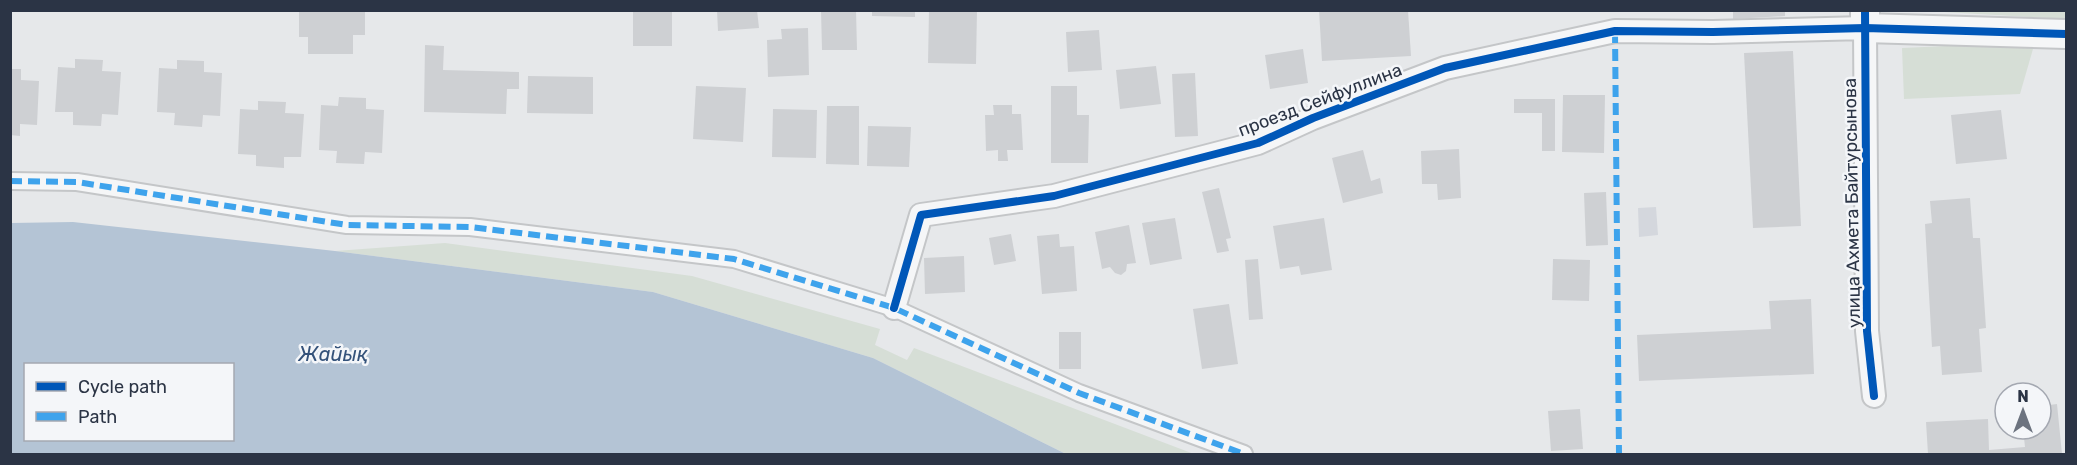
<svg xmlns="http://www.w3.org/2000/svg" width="2077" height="465" viewBox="0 0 2077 465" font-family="Rubik,sans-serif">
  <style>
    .built { fill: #d4d7dd }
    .green { fill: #d6ded6 }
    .water { fill: #b4c4d5; fill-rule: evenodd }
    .building { fill: #ced0d3 }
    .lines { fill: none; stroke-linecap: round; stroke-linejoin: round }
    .pedestrian-casing { stroke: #c4c6c8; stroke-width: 20 }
    .minor-casing { stroke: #c4c6c8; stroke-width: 26 }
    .tertiary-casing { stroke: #c4c6c8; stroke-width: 32 }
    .pedestrian { stroke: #f5f6f7; stroke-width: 16 }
    .minor { stroke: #f5f6f7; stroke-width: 22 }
    .tertiary { stroke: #f5f6f7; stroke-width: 28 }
    .quiet { stroke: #3ea3ec; stroke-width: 6; stroke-dasharray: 12 6; stroke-linecap: butt }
    .cycleway-casing { stroke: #f4f6f9; stroke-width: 11 }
    .cycleway { stroke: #0057b8; stroke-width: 8 }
    .labels { text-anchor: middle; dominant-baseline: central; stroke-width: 5; stroke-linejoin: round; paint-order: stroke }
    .street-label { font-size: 18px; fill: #2b3445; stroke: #f4f6f9 }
    .water-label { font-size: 20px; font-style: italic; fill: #34527a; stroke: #f4f6f9 }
  </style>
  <rect width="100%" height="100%" fill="#e6e8ea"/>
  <!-- built -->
  <polygon class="built" points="1656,207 1658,235 1639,237 1638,208"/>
  <!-- green -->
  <g class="green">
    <polygon points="1946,10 2066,11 2066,19 1944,12"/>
    <polygon points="2035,42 2020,94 1904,99 1902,48"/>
    <polygon points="445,243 692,276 880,329 875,345 907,360 914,348 1194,454 1066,454 873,358 653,292 335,251"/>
  </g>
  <!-- water -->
  <path class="water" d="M73,222L335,251L653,292L873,358L1066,454H11V223ZM26,364H232V440H26Z"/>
  <!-- building -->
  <g class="building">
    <polygon points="299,10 365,10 365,35 353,35 353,54 308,54 308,37 299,37"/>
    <rect x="633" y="10" width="39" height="36"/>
    <polygon points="717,10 757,10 759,28 718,31"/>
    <polygon points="821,10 856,10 857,50 822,50"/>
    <polygon points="872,10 915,10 915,17 872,16"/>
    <polygon points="929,10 977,10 976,64 928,63"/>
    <polygon points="1319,10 1408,10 1411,56 1322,61"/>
    <polygon points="1733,10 1785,10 1785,16 1733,19"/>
    <polygon points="808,28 809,75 768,77 767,40 782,39 781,29"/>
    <polygon points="1099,30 1102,70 1068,72 1066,32"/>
    <polygon points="425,45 444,46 443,70 519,72 519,89 507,89 506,114 424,112"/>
    <polygon points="1303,49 1308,83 1270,89 1265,55"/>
    <polygon points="1793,51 1801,226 1753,228 1744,53"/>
    <polygon points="75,59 103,60 102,71 121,72 118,115 102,114 101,126 73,125 73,112 55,112 58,67 75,68"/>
    <polygon points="177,60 204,61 204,72 222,73 220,116 203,115 202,127 174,125 175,113 157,112 159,68 177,69"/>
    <polygon points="1156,66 1161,104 1120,109 1116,70"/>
    <polygon points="10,69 21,69 21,80 39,81 37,125 20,124 20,136 10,135"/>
    <polygon points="1195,73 1198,136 1175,137 1172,74"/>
    <polygon points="528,76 593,77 593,114 527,113"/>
    <polygon points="696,86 746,88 743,142 693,139"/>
    <polygon points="1051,86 1077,86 1077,115 1089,115 1088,163 1051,163"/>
    <polygon points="1563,95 1605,95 1604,153 1562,152"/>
    <polygon points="339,97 366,98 366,109 384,110 382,153 365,152 364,164 336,163 337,151 319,150 321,105 338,106"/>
    <polygon points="1514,99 1555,99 1555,151 1542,151 1542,113 1514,113"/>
    <polygon points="258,101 286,102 285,113 304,114 301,157 284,157 284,168 256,166 256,155 238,154 240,109 258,110"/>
    <polygon points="993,105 1012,105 1012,114 1021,114 1023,150 1007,150 1008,161 998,161 998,150 986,151 985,115 994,115"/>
    <polygon points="827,106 859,106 859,165 826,164"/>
    <polygon points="773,109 817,110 816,158 772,157"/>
    <polygon points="2001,110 2007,159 1956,164 1951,115"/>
    <polygon points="868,126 911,127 909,167 867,166"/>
    <polygon points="1459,149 1461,198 1438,200 1437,184 1422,184 1421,151"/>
    <polygon points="1363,150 1371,181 1380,178 1383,193 1343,203 1332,158"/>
    <polygon points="1219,188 1231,238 1226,239 1229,251 1217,253 1202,192"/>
    <polygon points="1606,192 1608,245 1586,246 1584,193"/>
    <polygon points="1970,198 1973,238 1980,238 1986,328 1979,329 1982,372 1942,375 1940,346 1932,347 1925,224 1932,223 1930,201"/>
    <polygon points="1175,218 1182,259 1150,265 1142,223"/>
    <polygon points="1324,218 1332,270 1301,275 1299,266 1280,269 1273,226"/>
    <polygon points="1129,225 1136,263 1127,264 1126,271 1121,275 1115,273 1110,267 1102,269 1095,232"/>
    <polygon points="1011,234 1016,261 994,265 989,238"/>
    <polygon points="1059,234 1060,247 1074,246 1077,291 1042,294 1037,236"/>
    <polygon points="964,256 965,292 925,294 924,258"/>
    <polygon points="1258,259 1263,319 1249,320 1245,260"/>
    <polygon points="1553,259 1590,260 1589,301 1552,300"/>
    <polygon points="1811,299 1814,374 1639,381 1637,335 1771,329 1769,301"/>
    <polygon points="1229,304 1238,364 1202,369 1193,309"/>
    <rect x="1059" y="332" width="22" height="37"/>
    <polygon points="2057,404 2062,454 1928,454 1926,422 1988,419 1989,450 2025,447 2023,429 2041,429 2041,406"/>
    <polygon points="1580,409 1583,449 1551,451 1548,411"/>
  </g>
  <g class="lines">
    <defs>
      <polyline id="pedestrian" points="10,181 77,182 347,225 470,227 734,259 894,308 1079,393 1244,454"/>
      <polyline id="minor" points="894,308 921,215 1054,196 1258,143 1313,118 1445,68 1615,31 1713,32 1865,28 1867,331 1874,396"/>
      <polyline id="tertiary" points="1865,10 1865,28 2066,34"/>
    </defs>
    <!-- pedestrian casing -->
    <use href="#pedestrian" class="pedestrian-casing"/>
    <!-- minor casing -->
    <use href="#minor" class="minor-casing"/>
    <!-- tertiary casing -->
    <use href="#tertiary" class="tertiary-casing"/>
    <!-- pedestrian -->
    <use href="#pedestrian" class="pedestrian"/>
    <!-- minor -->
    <use href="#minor" class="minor"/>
    <!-- tertiary -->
    <use href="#tertiary" class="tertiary"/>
    <!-- quiet -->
    <g class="quiet">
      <polyline points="1615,31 1619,454"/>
      <polyline points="10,181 77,182 347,225 470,227 734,259 894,308 1079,393 1244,454"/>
    </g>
    <defs>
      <g id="cycleway">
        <polyline points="1865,10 1867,331 1874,396"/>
        <polyline points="894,308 921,215 1054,196 1258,143 1313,118 1445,68 1615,31 1713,32 1865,28 2066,34"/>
      </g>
    </defs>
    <!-- cycleway casing -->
    <use href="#cycleway" class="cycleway-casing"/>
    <!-- cycleway -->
    <use href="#cycleway" class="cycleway"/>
  </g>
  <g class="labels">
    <!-- street labels -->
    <g class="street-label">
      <text transform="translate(1320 100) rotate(-21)">проезд Сейфуллина</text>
      <text transform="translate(1852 203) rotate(-91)">улица Ахмета Байтурсынова</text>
    </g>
    <!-- water labels -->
    <g class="water-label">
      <text x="333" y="354">Жайық</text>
    </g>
  </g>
  <!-- border -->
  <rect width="2077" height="465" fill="none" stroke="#2b3445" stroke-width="24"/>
  <!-- legend -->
  <rect x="24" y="363" width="210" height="78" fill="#f4f6f9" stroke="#a4a8b1" stroke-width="1.5"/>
  <rect x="36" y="382" width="30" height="9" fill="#0057b8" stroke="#a4a8b1" stroke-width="1.5"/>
  <text x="78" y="393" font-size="18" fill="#2b3445">Cycle path</text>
  <rect x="36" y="412" width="30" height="9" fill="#3ea3ec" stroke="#a4a8b1" stroke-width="1.5"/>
  <text x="78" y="423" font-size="18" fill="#2b3445">Path</text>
  <!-- north arrow -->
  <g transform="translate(2023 411)"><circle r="28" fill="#f4f6f9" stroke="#a4a8b1" stroke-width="1.5"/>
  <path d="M0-4.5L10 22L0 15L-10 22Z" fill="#6c737f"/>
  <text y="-9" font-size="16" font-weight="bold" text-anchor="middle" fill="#2b3445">N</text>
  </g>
</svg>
